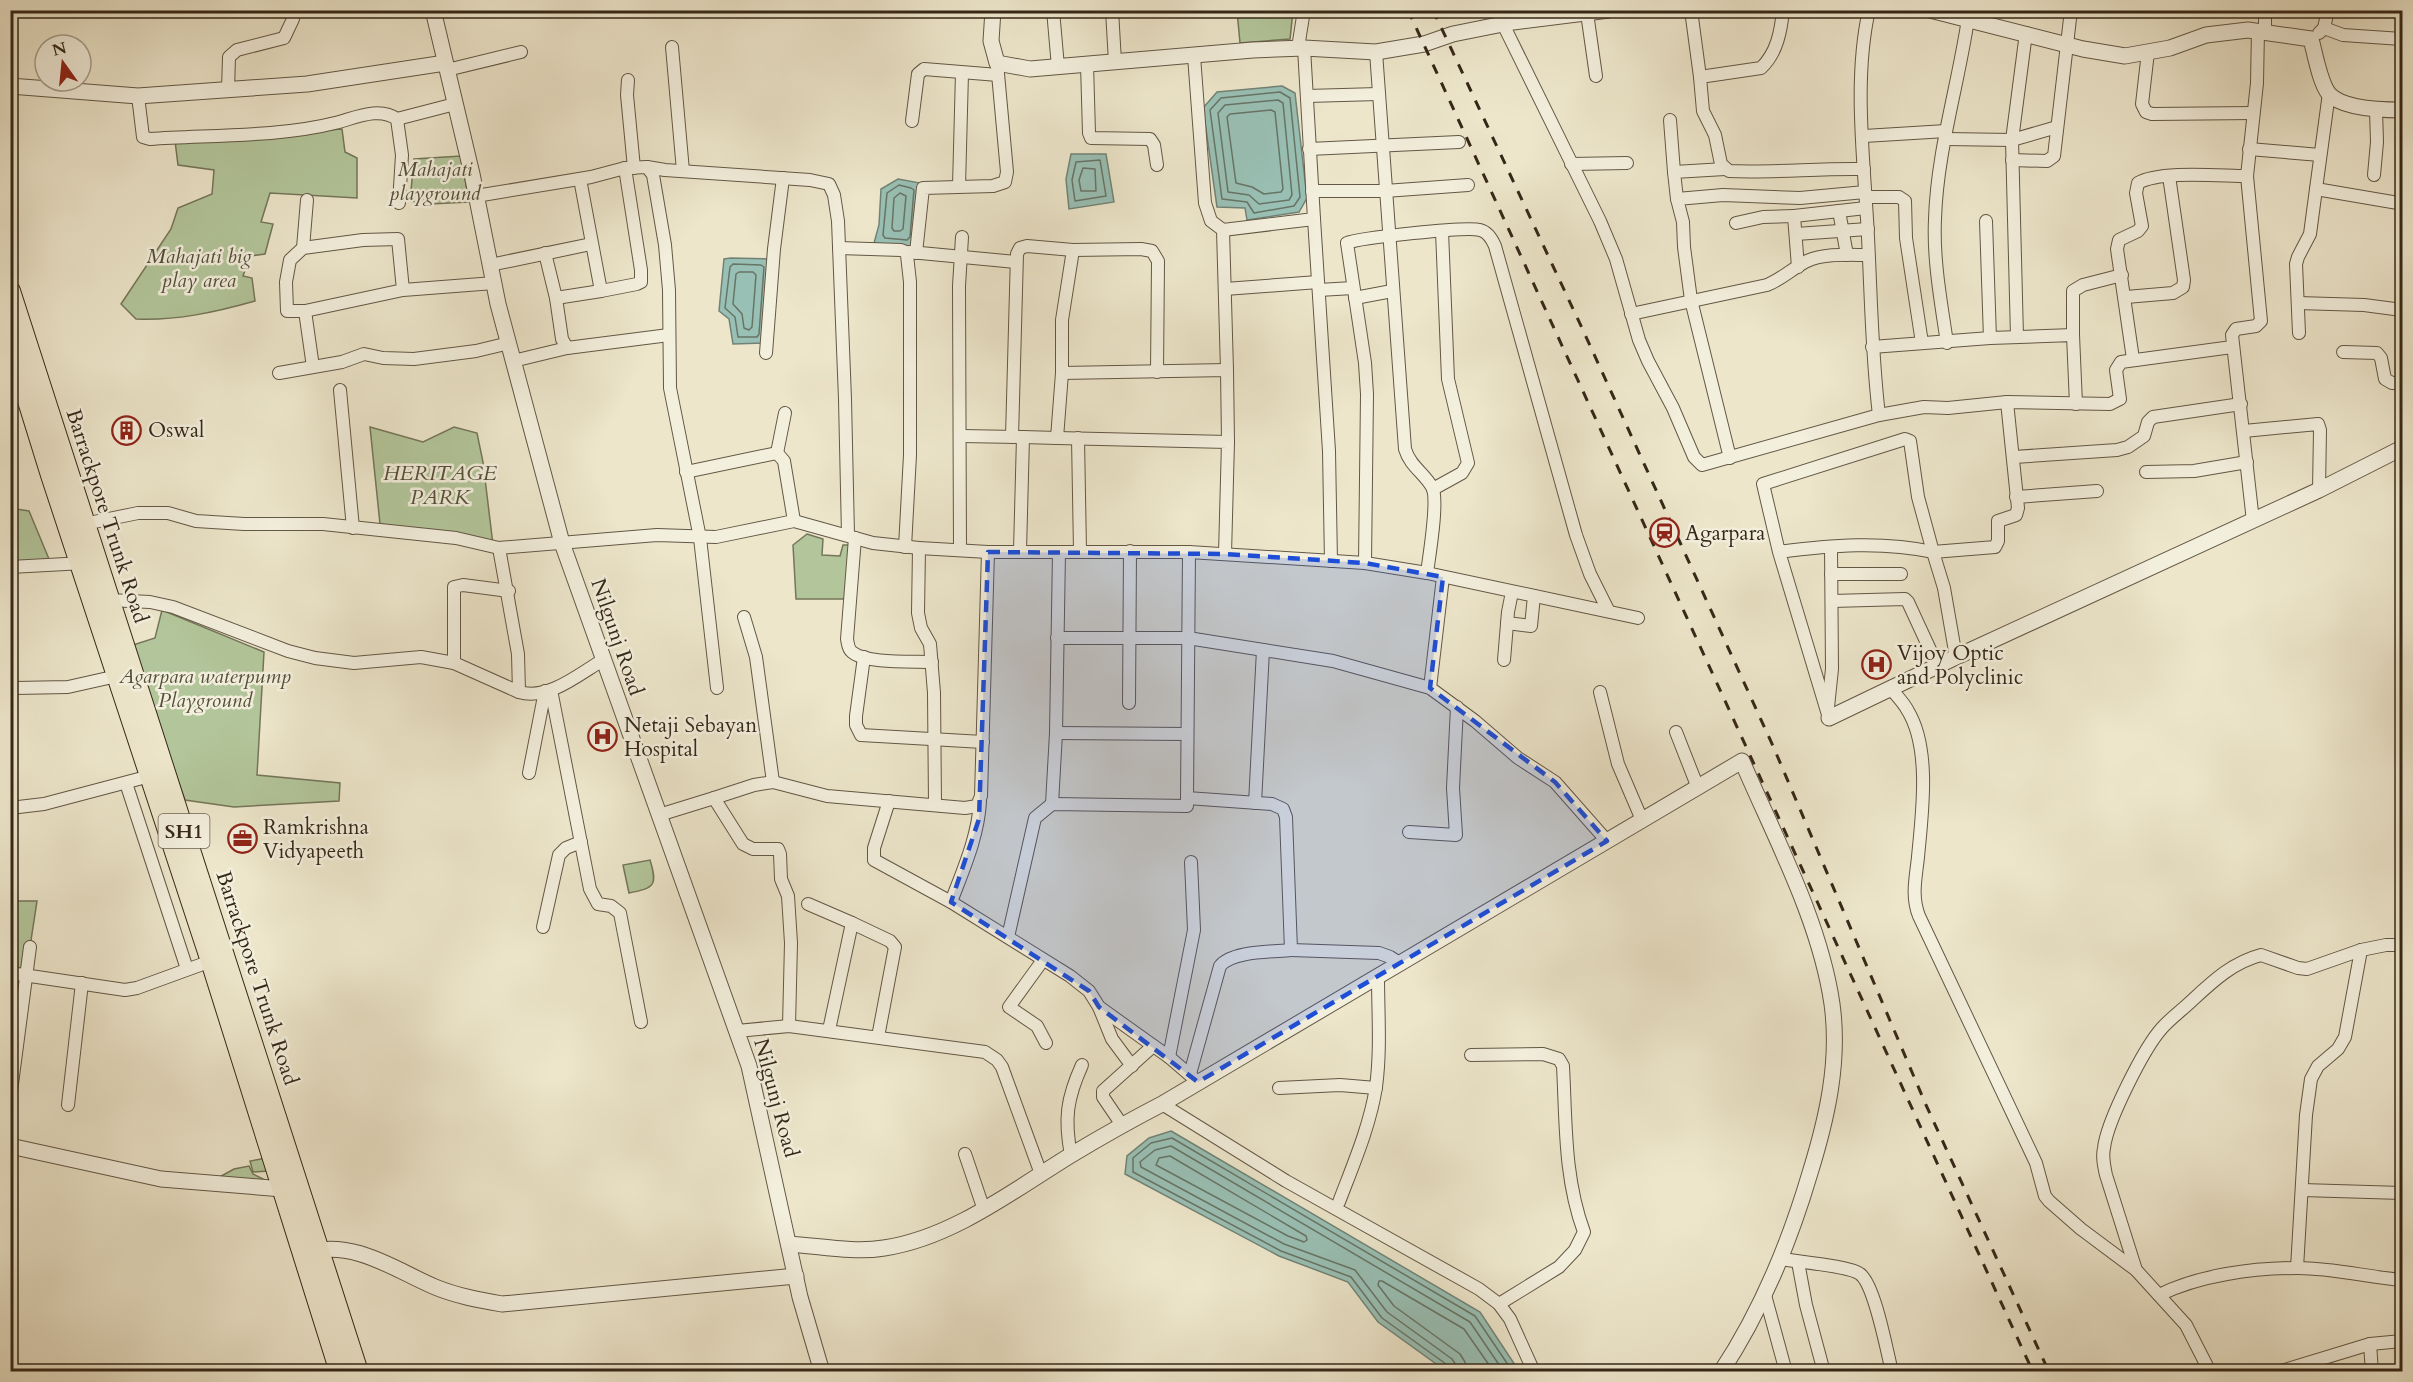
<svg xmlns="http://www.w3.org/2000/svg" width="2413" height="1382" viewBox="0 0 2413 1382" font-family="Cardo,serif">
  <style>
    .green { fill: #b3c69b; stroke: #74765a; stroke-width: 1.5 }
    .water { fill: #99c0b5; stroke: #718376; stroke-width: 1.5 }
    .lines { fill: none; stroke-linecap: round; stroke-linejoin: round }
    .shore { stroke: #677466; stroke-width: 1.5 }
    .minor-casing { stroke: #635745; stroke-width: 14 }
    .tertiary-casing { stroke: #635745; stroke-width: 17 }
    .primary-casing { stroke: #352718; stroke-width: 22 }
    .minor { stroke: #f3efdd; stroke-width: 12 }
    .tertiary { stroke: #f3efdd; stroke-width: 15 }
    .primary { stroke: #ede6cb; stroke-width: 20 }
    .rail { stroke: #352718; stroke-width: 3; stroke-dasharray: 10 10; stroke-linecap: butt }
    .marked { fill: #1d4ed8; fill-opacity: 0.2; stroke: #1d4ed8; stroke-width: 4.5; stroke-dasharray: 12 8; stroke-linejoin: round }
    .labels { text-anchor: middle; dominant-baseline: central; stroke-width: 5; stroke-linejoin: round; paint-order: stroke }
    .shield { fill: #f3efdd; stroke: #6e6353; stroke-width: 1.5 }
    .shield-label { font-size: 20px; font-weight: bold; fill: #352718 }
    .park-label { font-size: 21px; font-style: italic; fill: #544f39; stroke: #f3efdd }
    .poi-label { font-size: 21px; fill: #352718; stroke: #f3efdd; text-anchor: start }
    .street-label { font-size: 21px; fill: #352718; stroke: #f3efdd }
  </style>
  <rect width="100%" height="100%" fill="#ede6cb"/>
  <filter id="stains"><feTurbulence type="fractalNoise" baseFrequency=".00333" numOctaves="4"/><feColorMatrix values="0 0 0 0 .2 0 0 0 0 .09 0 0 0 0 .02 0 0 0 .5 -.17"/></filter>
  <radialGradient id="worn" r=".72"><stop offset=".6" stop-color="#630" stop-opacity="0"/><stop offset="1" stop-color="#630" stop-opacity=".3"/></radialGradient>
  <!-- green -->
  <g class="green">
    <polygon points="1237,11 1293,11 1290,39 1240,43"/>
    <path d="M342,129L345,152L357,158V198L270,193L261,222L273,224L265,254L250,256L243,276L252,278L255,301C216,312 176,321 136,319L121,304L171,229L178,208L212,194L214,170L178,165L175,141Z"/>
    <polygon points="461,156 469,202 430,204 410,201 414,159"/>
    <polygon points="370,427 423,442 454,427 477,433 483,462 493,545 458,533 380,524"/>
    <polygon points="10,508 29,511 49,559 11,563"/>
    <polygon points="807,534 823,539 822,555 840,556 843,545 849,545 847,599 796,599 793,545"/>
    <polygon points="162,610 264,652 257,775 340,783 339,801 234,807 185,800 130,646 155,638"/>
    <path d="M650,860C658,886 654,888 629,893L623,865Z"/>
    <polygon points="11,901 37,901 26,973 11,971"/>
    <polygon points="267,1158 268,1171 253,1172 250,1161"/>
    <polygon points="249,1166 253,1174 269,1182 207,1184 234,1169"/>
  </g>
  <!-- water -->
  <g class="water">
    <polygon points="1282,86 1295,93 1307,198 1299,212 1247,220 1245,208 1217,207 1203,108 1217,92"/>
    <polygon points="1071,154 1106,154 1114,202 1069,209 1066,179"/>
    <polygon points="898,179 920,183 915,247 874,243 879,225 881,189"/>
    <polygon points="731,258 771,259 764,343 733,344 729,319 719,311 724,259"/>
    <polygon points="1171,1131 1480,1312 1519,1371 1446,1371 1378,1322 1348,1282 1279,1256 1125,1174 1127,1156 1149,1138"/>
  </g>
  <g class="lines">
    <!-- shore -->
    <g class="shore">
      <polygon points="1280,92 1290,98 1300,197 1294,206 1254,213 1247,202 1222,199 1210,110 1221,98"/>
      <polygon points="1278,100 1283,103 1292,195 1289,200 1259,204 1249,195 1228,192 1218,113 1225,105"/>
      <polygon points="1271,110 1275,112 1283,189 1281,192 1264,194 1252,187 1236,183 1227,117 1230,114"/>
      <polygon points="1100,160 1106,196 1075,201 1072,180 1076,162"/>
      <polygon points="1083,168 1095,169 1096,191 1081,191 1079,180"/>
      <polygon points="899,185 911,188 914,190 910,237 907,240 885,238 883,235 887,193"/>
      <polygon points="900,193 906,196 903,229 900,231 894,231 892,228 894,198"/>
      <polygon points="733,264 761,265 764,267 759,334 757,337 738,337 735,317 725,308 730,267"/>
      <polygon points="739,272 753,272 756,275 752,327 749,330 744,328 742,314 733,304 736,274"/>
      <polygon points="1170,1156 1306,1236 1307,1240 1304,1242 1288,1236 1156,1165 1159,1158"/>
      <polyline points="1449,1372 1446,1364 1382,1318 1351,1277 1281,1251 1133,1172 1133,1158 1151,1143 1172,1138 1475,1316 1513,1372"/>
      <polyline points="1457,1372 1456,1365 1452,1359 1387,1312 1355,1270 1284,1244 1141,1167 1140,1162 1155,1150 1171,1146 1470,1322 1504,1372"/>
      <polyline points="1466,1372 1465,1362 1460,1354 1394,1306 1378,1285 1379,1281 1382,1281 1464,1329 1494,1372"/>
    </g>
    <defs>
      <g id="minor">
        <polyline points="1053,10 1058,67"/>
        <polyline points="1112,10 1115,62"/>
        <polyline points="1691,10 1700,77"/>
        <path d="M1783,10C1781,31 1777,53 1761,68L1700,77L1703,111L1715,135L1721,164L1729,171C1774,173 1819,168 1864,169"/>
        <path d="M1869,10C1854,76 1863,152 1867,219C1871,285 1871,350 1879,415"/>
        <polyline points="1587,13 1596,76"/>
        <polyline points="1503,24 1600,221 1616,259 1639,340 1648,361 1673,408 1694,457 1702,465 1879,415 1924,407 1948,408 2007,402 2110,404 2120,399 2116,370 2121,362 2232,347"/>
        <polyline points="2324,28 2343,35 2402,39"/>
        <polyline points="2265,31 2265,10"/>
        <polyline points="2319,33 2324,28 2328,10"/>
        <polyline points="672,47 683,171"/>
        <polyline points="1298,48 1304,10"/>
        <path d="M1376,52L1405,449C1410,466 1424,473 1432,487C1439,499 1429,557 1427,573"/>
        <polyline points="2148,52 2142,104 2146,112 2152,114 2253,113"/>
        <polyline points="1194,56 1205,203 1211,221 1223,230 1227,370"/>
        <polyline points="1087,64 1089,133 1091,138 1150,139 1154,145 1157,165"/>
        <polyline points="447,70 521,52"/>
        <polyline points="628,80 627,95 634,168"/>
        <polyline points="228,90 229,57 237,50 284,38 293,19 292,10"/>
        <polyline points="2329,93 2316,189 2398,203"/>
        <path d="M138,96L143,137L150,139C208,135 280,137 335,123C355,118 379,106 397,119L402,155L399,203"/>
        <polyline points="1307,96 1378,94"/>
        <polyline points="397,119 455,104"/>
        <polyline points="1670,120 1674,172"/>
        <polyline points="912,121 918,74 924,69 998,75"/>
        <polyline points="1864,136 1946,131"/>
        <polyline points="1945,139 2012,140 2057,127"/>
        <polyline points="1309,149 1459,142"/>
        <polyline points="2249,149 2320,155"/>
        <polyline points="2012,160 2047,161 2054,156 2071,10"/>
        <polyline points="1571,164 1627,163"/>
        <polyline points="647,167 665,170 810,180 829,184 834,195 838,221 845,399 848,535"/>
        <polyline points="2374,175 2377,142 2376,110"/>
        <polyline points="580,179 601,291 637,284 641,282 641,270 625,168"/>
        <polyline points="959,186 962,73"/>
        <polyline points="1312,191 1385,191 1468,185"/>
        <polyline points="476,196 591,177 625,168 647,167 653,175 665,245 669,290 670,388 700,538 717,688"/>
        <polyline points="1866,197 1899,197 1905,201 1906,238 1922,343"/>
        <polyline points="1677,199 1674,172 1725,169"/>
        <polyline points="1839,211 1847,255"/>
        <polyline points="1794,216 1866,208"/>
        <polyline points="1314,219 1329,451 1331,561"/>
        <polyline points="1986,221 1990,338"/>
        <polyline points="1736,223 1763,217 1794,216 1798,267"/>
        <polyline points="1223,230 1314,219 1304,48"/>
        <polyline points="1796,234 1868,229"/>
        <polyline points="303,248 307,200"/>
        <polyline points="839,248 901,250 906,252 907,255 910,282 910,455 905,547"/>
        <polyline points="910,252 1016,262"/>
        <polyline points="545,253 556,298 601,291"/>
        <polyline points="916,253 923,188 993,186 1005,182 1007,172 997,63"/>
        <polyline points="490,265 591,244"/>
        <polyline points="1225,289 1318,282"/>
        <polyline points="403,290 398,239 363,240 303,248 290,260 286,282 287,311 305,311 403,290 494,283"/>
        <polyline points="1319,290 1353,288"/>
        <polyline points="2126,297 2173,293 2183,287 2184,280 2169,176"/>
        <polyline points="556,298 562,339 567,348 669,335"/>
        <polyline points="1355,298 1392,291"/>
        <polyline points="2298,303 2364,305 2402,310"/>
        <polyline points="305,311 313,367"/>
        <path d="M1631,314L1767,285C1782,279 1793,268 1807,261C1825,253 1849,255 1868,255"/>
        <polyline points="2299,333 2296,264 2298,257 2310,234 2316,189"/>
        <polyline points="2073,335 2073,291 2083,285 2122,275"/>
        <polyline points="2017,337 2012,140 2026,33"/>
        <path d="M1947,343C1941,302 1933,260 1935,219C1937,152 1958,86 1968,19"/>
        <polyline points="1872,347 1990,338 2073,335 2076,404"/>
        <polyline points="2343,352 2377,353 2381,358 2385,379 2392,383 2402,383"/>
        <polyline points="766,353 774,249 783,178"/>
        <path d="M2133,359L2117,249L2119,240L2138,231L2142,226L2136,193L2138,183C2160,170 2221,176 2247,176"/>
        <polyline points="513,361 567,348"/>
        <polyline points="279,373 342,362 364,354 383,358 414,359 476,351 509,343"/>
        <polyline points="1062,373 1227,370 1228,442"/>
        <polyline points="340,390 353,528"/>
        <polyline points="2244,431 2318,424 2320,430 2319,490"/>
        <polyline points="961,436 1023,437 1020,551"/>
        <polyline points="1012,437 1017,254 1020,248 1027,246 1073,250 1141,249 1152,251 1158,261 1157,372"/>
        <polyline points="1023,437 1057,438 1062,373 1062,320 1073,250"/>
        <polyline points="1057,438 1228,442 1225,554"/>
        <polyline points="1078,438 1080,551"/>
        <polyline points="777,453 785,413"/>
        <polyline points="2014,457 2117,450 2128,447 2144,436 2148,422 2153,417 2241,404"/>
        <polyline points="1730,458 1691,300 1684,247 1683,222 1677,199 1723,195 1800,198 1865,192"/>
        <polyline points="686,472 777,453 784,461 794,521"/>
        <polyline points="2146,472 2194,471 2247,462"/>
        <polyline points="1433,489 1462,473 1468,463 1448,379 1442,231"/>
        <polyline points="2016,497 2097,491"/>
        <polyline points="2253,521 2232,335 2236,329 2256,326 2261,321 2247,176 2257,83 2258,30"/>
        <polyline points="84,524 138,513 168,513 196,521 244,524 323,524 456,538 499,548 657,535 716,537 794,521 873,543 919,548 988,552 1189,552 1365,563 1427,573 1638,618"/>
        <path d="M855,538L847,639C848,644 848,649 852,652C866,664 913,661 932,662"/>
        <polyline points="919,548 918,613 921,628 930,644 934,693 935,804"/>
        <polyline points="960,550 959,286 962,237"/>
        <polyline points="1189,552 1187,798 1272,804 1283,809 1286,817 1291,950 1379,953 1390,957 1401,964"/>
        <path d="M1779,552C1831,545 1883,541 1933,552L1918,497L1910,441L1905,439L1763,484L1779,552L1829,718"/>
        <path d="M1365,563L1367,394L1365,363L1347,243C1358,238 1468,226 1480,230C1488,232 1492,239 1495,246L1576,535L1590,574L1608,610"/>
        <polyline points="10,567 84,563"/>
        <polyline points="1831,574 1901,574"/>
        <polyline points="109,600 150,602 173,607 288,651 315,658 354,663 421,657 454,663 519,692 518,654 499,548"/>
        <polyline points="1832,601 1905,599 1908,602 1938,667"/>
        <polyline points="744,617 756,657 773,782"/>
        <polyline points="1507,623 1531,626 1534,596"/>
        <polyline points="1057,638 1188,638 1333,661 1430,688 1475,721 1518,758 1555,782 1607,841"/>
        <polyline points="864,657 856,716 856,725 861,735 983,742"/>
        <polyline points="1956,657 1944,588 1933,552 1995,547 1998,541 1998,521 2016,515 2018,508 2007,402"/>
        <polyline points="1504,660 1508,612 1512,592"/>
        <polyline points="454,663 454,587 463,585 509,591"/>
        <polyline points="15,688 68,687 117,676"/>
        <polyline points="1430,688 1443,577"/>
        <path d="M1891,689C1897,696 1904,703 1908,711C1931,749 1922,814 1918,857C1916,877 1911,896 1919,916L2036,1163L2045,1196L2049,1201L2081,1229L2136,1270"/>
        <polyline points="551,690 590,889 598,904 611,906 620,913 641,1022"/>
        <path d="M519,692C548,701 579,674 603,660"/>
        <polyline points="1600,692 1618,764 1642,820"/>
        <polyline points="1129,703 1130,551"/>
        <polyline points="1828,707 1832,669 1831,547"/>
        <polyline points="1676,732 1698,788"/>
        <polyline points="1056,733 1187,734"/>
        <polyline points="529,773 545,691"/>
        <polyline points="126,783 187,969"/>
        <polyline points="714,798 754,785 773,782 827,796 965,808 977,806 981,796 988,552"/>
        <polyline points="889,801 874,848 874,860 951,902 1070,976 1089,991 1099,1007 1169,1057 1198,1082"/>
        <polyline points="1255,803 1263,650"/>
        <polyline points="1052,804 1056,733 1059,552"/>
        <polyline points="10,808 44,804 150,776"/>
        <polyline points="659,815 714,798 743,844 753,849 778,849 780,854 781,879 788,896 791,943 789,1026"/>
        <polyline points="1409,832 1456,835 1453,788 1457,707"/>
        <path d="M951,902C963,870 978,837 980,802"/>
        <polyline points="808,904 852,923"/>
        <polyline points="543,927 559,855 566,848 581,842"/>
        <polyline points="1008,937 1035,818 1052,804 1187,806 1187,798"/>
        <polyline points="1043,960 1009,1007 1037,1026 1046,1043"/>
        <polyline points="10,973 125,990 137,988 211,961"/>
        <polyline points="1099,1007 1112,1039 1132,1066"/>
        <polyline points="829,1030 852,923 890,941 895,947 878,1037"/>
        <polyline points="737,1031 789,1026 985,1052 997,1060 1002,1067 1041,1174"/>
        <path d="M1471,1055L1543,1054L1559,1059L1563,1066C1566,1122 1564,1178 1584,1232L1575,1250L1559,1267L1499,1304"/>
        <polyline points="1169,1057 1194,930 1191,862"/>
        <path d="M1190,1074L1220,966C1232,951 1271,952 1291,950"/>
        <polyline points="1279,1088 1340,1085 1376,1088"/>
        <polyline points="10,1099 30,947"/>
        <polyline points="1162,1104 1286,1181 1479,1289 1499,1304 1510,1319 1534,1372"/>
        <polyline points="68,1105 82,983"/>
        <polyline points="1122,1125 1103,1097 1103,1091 1153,1046"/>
        <polyline points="965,1154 984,1210"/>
        <path d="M1071,1155C1064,1119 1067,1098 1082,1065"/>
        <polyline points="2302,1190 2402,1193"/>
        <path d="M1339,1202C1353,1165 1370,1126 1376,1087C1381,1050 1378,1013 1378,976"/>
        <path d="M1782,1259C1798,1262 1850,1266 1860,1274C1875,1285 1887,1352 1892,1372"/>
        <polyline points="1798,1262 1806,1305 1824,1372"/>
        <polyline points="2297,1268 2306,1115 2311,1079 2318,1066 2338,1049 2345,1037 2361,950"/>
        <polyline points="1765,1295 1786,1372"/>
        <path d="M2159,1295C2199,1275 2253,1268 2298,1268C2332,1268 2368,1277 2402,1280"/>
        <polyline points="2370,1344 2402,1341"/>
        <path d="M2210,1372L2186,1325L2136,1270L2106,1175C2104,1166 2102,1157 2104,1148C2107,1121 2144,1048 2162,1028C2169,1020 2178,1013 2186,1006C2209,985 2230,963 2261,955L2298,968L2307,969L2361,950L2386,945H2402"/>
        <polyline points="2278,1372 2370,1344 2372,1372"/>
      </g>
      <g id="tertiary">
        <polyline points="433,10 472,174 498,304 562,543 749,1066 800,1297 822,1372"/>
        <polyline points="993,10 991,41 997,63 1030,69 1253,50 1304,48 1376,52 1424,44 1453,34 1513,22 1609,10"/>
        <path d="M1930,10L2083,49L2125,56L2170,48L2206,35L2248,30L2311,39C2315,54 2320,83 2329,94C2343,109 2384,110 2402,110"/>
        <polyline points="10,86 138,96 307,84 445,63"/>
        <polyline points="1829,718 1956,657 2319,490 2402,448"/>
        <polyline points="10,1146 161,1179 283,1189"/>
        <path d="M789,1244C820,1246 854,1253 884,1248C952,1238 1014,1190 1071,1155C1101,1137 1131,1120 1162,1104L1742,761C1775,838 1820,921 1832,1004C1840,1062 1827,1118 1810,1173C1789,1244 1762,1310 1721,1372"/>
        <path d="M309,1252C355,1240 395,1270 435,1287C457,1296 479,1300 502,1304L796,1276"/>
      </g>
      <g id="primary">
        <polyline points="10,291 358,1372"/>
        <polyline points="10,343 51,475 211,961 340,1372"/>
      </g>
    </defs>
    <!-- minor casing -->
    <use href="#minor" class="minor-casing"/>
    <!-- tertiary casing -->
    <use href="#tertiary" class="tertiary-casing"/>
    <!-- primary casing -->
    <use href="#primary" class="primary-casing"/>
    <!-- minor -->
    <use href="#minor" class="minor"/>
    <!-- tertiary -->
    <use href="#tertiary" class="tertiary"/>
    <!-- primary -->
    <use href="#primary" class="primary"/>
    <!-- rail -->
    <g class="rail">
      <polyline points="1408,10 2033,1372"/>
      <polyline points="1433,10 1582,328 1773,746 1926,1105 2049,1372"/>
    </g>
  </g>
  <!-- marked area -->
  <path class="marked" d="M988,552L1225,554L1365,563L1443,577L1430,688L1555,782L1607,841L1198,1082L1099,1007L1089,991L951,902L979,819Z"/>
  <!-- icons -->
  <defs>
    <symbol id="building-ring" viewBox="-11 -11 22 22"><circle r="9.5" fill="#f3efdd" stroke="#8f2418" stroke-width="1.5"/><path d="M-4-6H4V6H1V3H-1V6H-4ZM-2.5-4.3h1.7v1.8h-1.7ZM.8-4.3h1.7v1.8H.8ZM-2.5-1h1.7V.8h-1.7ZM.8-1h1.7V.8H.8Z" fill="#8f2418"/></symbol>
    <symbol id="station-ring" viewBox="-11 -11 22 22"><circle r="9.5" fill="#f3efdd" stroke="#8f2418" stroke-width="1.5"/><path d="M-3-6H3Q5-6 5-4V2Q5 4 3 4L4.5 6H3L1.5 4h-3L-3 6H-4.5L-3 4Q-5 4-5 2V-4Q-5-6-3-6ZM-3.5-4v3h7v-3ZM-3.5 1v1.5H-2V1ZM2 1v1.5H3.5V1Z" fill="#8f2418"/></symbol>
    <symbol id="hospital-ring" viewBox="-11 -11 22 22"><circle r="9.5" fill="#f3efdd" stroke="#8f2418" stroke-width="1.5"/><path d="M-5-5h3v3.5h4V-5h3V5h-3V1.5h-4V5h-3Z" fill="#8f2418"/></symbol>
    <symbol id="office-ring" viewBox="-11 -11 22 22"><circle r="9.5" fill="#f3efdd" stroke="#8f2418" stroke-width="1.5"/><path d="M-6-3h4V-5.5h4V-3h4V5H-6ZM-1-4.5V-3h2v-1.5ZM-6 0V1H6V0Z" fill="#8f2418"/></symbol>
  </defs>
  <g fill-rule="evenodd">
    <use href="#building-ring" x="110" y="414" width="33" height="33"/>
    <use href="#station-ring" x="1648" y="516" width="33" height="33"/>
    <use href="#hospital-ring" x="1860" y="648" width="33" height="33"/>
    <use href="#hospital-ring" x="586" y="720" width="33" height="33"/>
    <use href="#office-ring" x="226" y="822" width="33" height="33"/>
  </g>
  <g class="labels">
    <!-- shield labels -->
    <rect class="shield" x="158.5" y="814" width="51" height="34" rx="4.5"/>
    <g class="shield-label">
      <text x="184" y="831">SH1</text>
    </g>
    <!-- park labels -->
    <g class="park-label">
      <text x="435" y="169">Mahajati<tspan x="435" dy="24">playground</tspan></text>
      <text x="199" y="256">Mahajati big<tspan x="199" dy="24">play area</tspan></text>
      <text x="440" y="473">HERITAGE<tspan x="440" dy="24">PARK</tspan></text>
      <text x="205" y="676">Agarpara waterpump<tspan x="205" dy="24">Playground</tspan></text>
    </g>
    <!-- poi labels -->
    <g class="poi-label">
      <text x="148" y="430">Oswal</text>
      <text x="1685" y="533">Agarpara</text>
      <text x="1897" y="653">Vijoy Optic<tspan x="1897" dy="24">and Polyclinic</tspan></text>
      <text x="624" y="725">Netaji Sebayan<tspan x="624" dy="24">Hospital</tspan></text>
      <text x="263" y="827">Ramkrishna<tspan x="263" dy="24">Vidyapeeth</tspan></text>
    </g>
    <!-- street labels -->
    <g class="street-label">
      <text transform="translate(107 516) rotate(72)">Barrackpore Trunk Road</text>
      <text transform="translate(617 637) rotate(71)">Nilgunj Road</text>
      <text transform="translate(257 978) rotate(72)">Barrackpore Trunk Road</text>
      <text transform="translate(776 1098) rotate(75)">Nilgunj Road</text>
    </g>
  </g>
  <!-- margin -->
  <rect width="2413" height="1382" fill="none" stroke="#ede6cb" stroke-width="36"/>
  <rect x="12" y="12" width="2389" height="1358" fill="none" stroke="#352718" stroke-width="3"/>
  <rect x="18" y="18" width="2377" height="1346" fill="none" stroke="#352718" stroke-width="1.5"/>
  <!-- north arrow -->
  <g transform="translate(63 63) rotate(345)"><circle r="28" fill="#f3efdd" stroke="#a79f8e" stroke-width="1.5"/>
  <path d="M0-4.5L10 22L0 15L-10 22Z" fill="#8f2418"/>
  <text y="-9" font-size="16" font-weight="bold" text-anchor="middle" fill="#352718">N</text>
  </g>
  <rect width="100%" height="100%" filter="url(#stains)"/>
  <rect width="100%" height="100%" fill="url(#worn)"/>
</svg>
